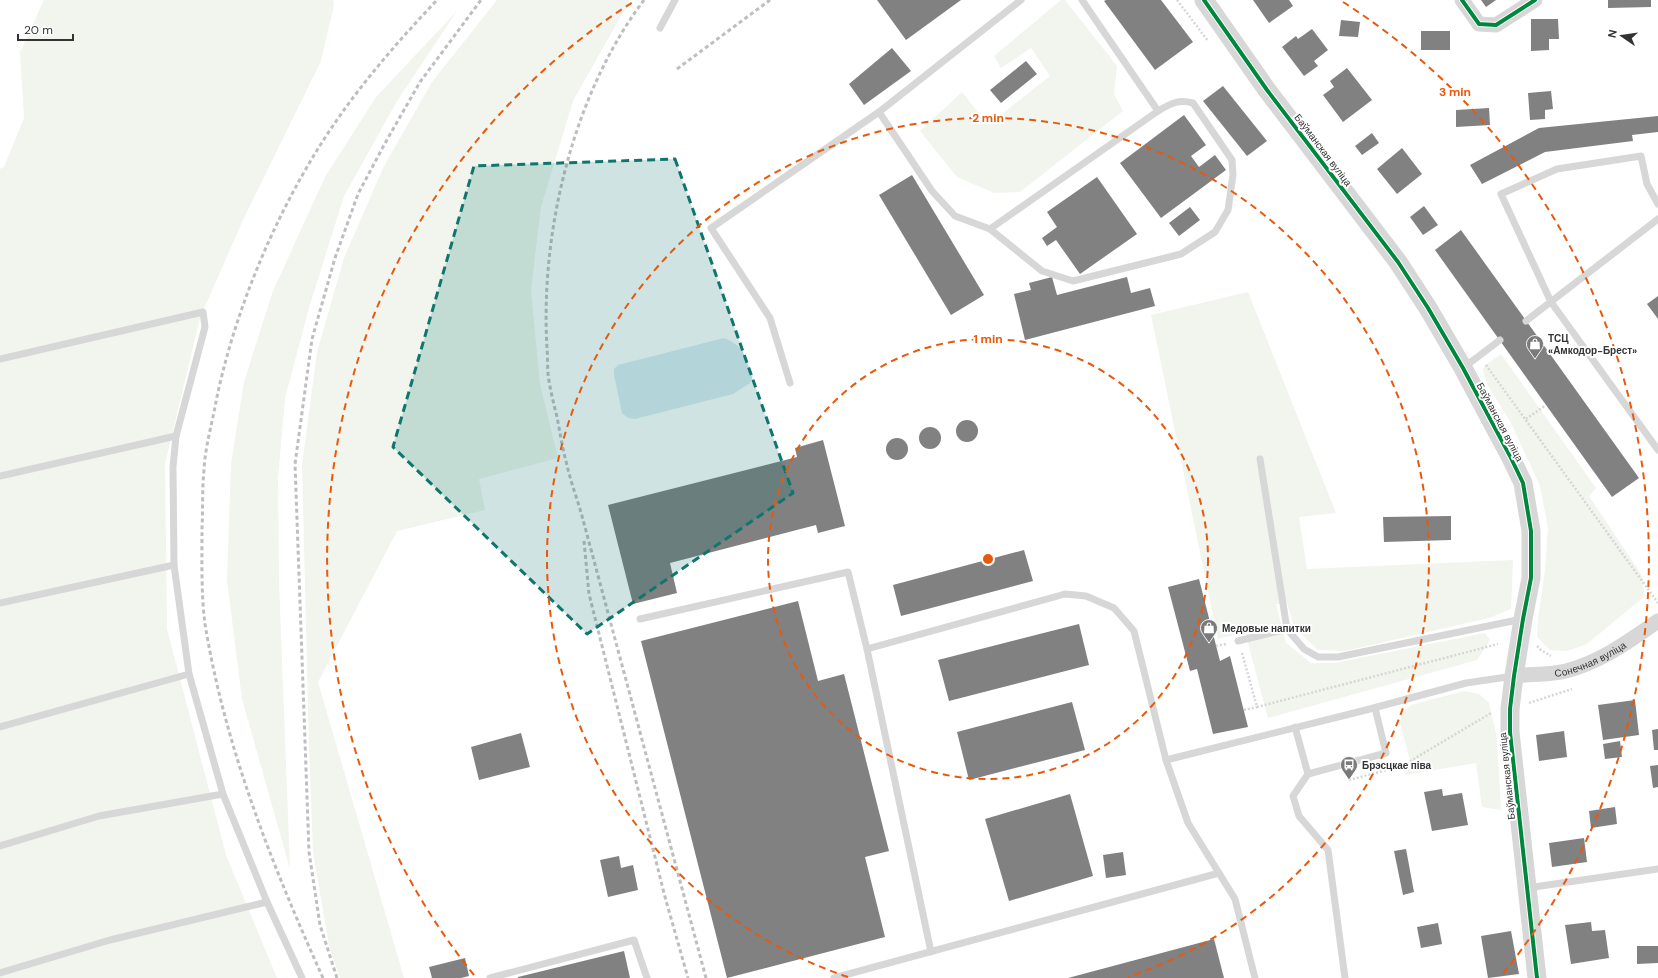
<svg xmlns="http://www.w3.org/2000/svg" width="1658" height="978" viewBox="0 0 1658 978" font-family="'DM Sans',sans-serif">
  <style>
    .green { fill: #f1f5ed }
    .water { fill: #ddebf3 }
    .building { fill: #818181 }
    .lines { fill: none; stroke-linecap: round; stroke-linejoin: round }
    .path { stroke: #d6d6d6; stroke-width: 2.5; stroke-dasharray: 2 2; stroke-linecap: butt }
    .service { stroke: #d7d7d7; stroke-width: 7 }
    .minor { stroke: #d7d7d7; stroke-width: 15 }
    .tertiary { stroke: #d7d7d7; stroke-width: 19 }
    .rail { stroke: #bebebe; stroke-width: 3; stroke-dasharray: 4 3; stroke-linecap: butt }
    .cycleway-casing { stroke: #fff; stroke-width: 6 }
    .cycleway { stroke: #00873e; stroke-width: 4 }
    .marked { fill: #0f766e; fill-opacity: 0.2; stroke: #0f766e; stroke-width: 3; stroke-dasharray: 8 5; stroke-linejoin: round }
    .ring { fill: none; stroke: #e8590c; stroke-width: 2; stroke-dasharray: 7 5 }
    .labels { text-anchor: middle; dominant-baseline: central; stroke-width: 4; stroke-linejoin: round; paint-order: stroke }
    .street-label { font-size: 10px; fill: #333; stroke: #fff }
    .poi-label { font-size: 10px; font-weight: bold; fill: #333; stroke: #fff; text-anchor: start }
    .centre { fill: #e8590c; stroke: #fff; stroke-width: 2 }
    .ring-label { font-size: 12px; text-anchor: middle; font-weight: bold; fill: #e8590c; stroke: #fff; stroke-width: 4; stroke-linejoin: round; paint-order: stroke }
  </style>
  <rect width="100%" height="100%" fill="#fff"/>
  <!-- green -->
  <g class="green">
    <polygon points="44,0 333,0 334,5 321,61 242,222 200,318 165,464 167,629 226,855 277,978 0,978 0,169 4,167 24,118 20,52"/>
    <polygon points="497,0 630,0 573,101 541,207 531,290 540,384 558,458 479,479 485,510 397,531 318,682 404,978 340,978 329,946 313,852 309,746 302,465 317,352 344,258 384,166 432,82"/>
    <polygon points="1061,0 1065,0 1117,66 1114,94 1123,111 1020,192 994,193 957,177 920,131 962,92 988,125 1050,76 1031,48 1001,68 994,56"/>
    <polygon points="457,11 397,101 344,196 309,308 285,398 278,478 279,582 290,869 242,699 227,580 231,464 244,382 273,291 325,177 376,97"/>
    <polygon points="1248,292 1336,513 1299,517 1307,569 1513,560 1511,609 1489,618 1345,651 1318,650 1294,627 1287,603 1276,604 1286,643 1311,663 1334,663 1485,633 1490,640 1477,660 1268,718 1245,632 1218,639 1151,315"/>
    <polygon points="1501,354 1596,488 1589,496 1643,577 1643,585 1645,596 1587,644 1567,651 1550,650 1537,637 1538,618 1545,570 1548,528 1540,486 1510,421 1488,386 1483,371 1484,366"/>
    <polygon points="1464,691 1479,694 1489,703 1497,738 1501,810 1482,807 1476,763 1405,775 1411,764 1400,723 1402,713 1411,705"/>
  </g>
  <!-- water -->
  <path class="water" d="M724,338C744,346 745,356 753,375L750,383L733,394L635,419L628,418L622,413L614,375V369L618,365Z"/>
  <!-- building -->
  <g class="building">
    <polygon points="877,0 961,0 906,40"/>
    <polygon points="1106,0 1161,0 1193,42 1155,70 1104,1"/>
    <polygon points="1253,0 1289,0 1293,6 1269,23"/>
    <polygon points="1481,0 1496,0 1486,7"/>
    <polygon points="1608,0 1651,0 1651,7 1608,8"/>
    <polygon points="1531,19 1558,19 1559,39 1549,39 1549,50 1531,51"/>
    <polygon points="1341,20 1360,22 1358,37 1339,36"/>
    <polygon points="1312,29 1328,50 1314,61 1318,66 1304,76 1282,47 1296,36 1298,39"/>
    <rect x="1421" y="31" width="29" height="19"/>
    <polygon points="892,48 911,71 864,105 849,84"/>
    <polygon points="1026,61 1037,74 1001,103 990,90"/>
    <polygon points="1347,68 1372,100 1343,122 1323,95 1334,87 1330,81"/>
    <polygon points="1223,86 1267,141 1247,156 1203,101"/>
    <polygon points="1551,91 1553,109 1545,110 1545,119 1530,120 1528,93"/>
    <polygon points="1489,108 1490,125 1456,127 1456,110"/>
    <polygon points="1184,115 1206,145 1191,156 1199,167 1215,155 1226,170 1161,218 1120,163"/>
    <polygon points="1658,116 1658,132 1632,135 1633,141 1545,152 1482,184 1470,165 1539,128"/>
    <polygon points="1372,133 1379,143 1362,155 1355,146"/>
    <polygon points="1402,148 1422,174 1397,194 1377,169"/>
    <polygon points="912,175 984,295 951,315 879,195"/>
    <polygon points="1097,177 1137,234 1080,274 1056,240 1047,246 1042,238 1057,227 1047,212"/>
    <polygon points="1424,206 1438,225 1423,235 1410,217"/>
    <polygon points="1190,207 1200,220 1179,236 1169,223"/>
    <polygon points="1461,230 1639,478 1612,497 1435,250"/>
    <polygon points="1052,277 1057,295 1127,277 1131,293 1150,288 1155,306 1025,340 1014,294 1031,290 1029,283"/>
    <polygon points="1658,296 1658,319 1647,304"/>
    <circle cx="967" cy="431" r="11"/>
    <circle cx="930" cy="438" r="11"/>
    <circle cx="897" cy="449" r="11"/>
    <polygon points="823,440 845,526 818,533 816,525 670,563 677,593 633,604 608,505 797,457 795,448"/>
    <polygon points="1451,516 1451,540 1384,542 1383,517"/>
    <polygon points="1024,550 1033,581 901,616 893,585"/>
    <polygon points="1199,579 1220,661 1230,656 1248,727 1213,734 1197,669 1190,671 1168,587"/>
    <polygon points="798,601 818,681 844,674 889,851 865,857 885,937 727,978 641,641"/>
    <polygon points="1079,624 1089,665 949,701 938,660"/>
    <polygon points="1635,700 1639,735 1603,740 1598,705"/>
    <polygon points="1072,702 1085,750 969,780 957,732"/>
    <polygon points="1658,729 1658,750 1654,750 1652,730"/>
    <polygon points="1564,731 1567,757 1539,761 1536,735"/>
    <polygon points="521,733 530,767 479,780 471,747"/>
    <polygon points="1620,741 1622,757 1605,759 1603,744"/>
    <polygon points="1658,765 1658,787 1653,788 1650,766"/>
    <polygon points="1442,789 1443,796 1462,793 1468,825 1432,831 1424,792"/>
    <polygon points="1070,794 1093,876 1009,901 985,819"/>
    <polygon points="1615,807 1617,824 1591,828 1589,811"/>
    <polygon points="1584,838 1587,862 1552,867 1549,843"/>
    <polygon points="1406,849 1414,892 1403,895 1394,851"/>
    <polygon points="1123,852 1126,875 1106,878 1103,855"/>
    <polygon points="619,856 621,868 633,865 638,890 608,897 600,860"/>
    <polygon points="1591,922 1592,931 1605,930 1609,958 1571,964 1565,925"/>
    <polygon points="1438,923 1442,944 1421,948 1417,927"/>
    <polygon points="1511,931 1519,974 1488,978 1481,936"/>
    <polygon points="1214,939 1224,978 1068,978"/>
    <polygon points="1637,946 1658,946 1658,963 1637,964"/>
    <polygon points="624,951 630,978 518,978 518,977"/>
    <polygon points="465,958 469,976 461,978 432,978 429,967"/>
  </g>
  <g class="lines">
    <!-- path -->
    <g class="path">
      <polyline points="1177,0 1208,41"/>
      <polyline points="1486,365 1658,603"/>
      <polyline points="1526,419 1546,405"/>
      <polyline points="1216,646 1226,644"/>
      <polyline points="1537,646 1541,650 1551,656"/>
      <polyline points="1242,653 1257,707 1498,644"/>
      <polyline points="1529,703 1572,689"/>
      <polyline points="1244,710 1257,707"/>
      <polyline points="1349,780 1402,766 1491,713"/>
    </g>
    <!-- service -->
    <g class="service">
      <polyline points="1021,0 879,112 932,191 955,216 990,229 1158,111 1082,0"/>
      <polyline points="660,28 675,0"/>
      <polyline points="1658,204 1647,184 1641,156 1557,169 1501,194 1551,302 1658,450"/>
      <path d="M990,229L1042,271L1073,281L1181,254L1215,232L1228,210L1233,175L1232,160L1193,103C1178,99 1170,104 1158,111"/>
      <polyline points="1526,321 1658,219"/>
      <polyline points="0,359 203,312 205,327 176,436 0,476"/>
      <polyline points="1463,368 1500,340"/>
      <polyline points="790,383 770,318 711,228 879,112"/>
      <polyline points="1260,459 1287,629"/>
      <polyline points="0,603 174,565 173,467 176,436"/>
      <polyline points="640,619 848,572 867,649"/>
      <polyline points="1238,641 1287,629 1304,649 1318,657 1338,657 1522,619"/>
      <polyline points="0,727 189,674 174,565"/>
      <polyline points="1295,727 1308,774 1386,753 1375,708"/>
      <polyline points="1308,774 1293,796 1299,816 1328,850 1345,978"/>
      <polyline points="0,846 99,816 223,794 189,674"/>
      <polyline points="1527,888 1658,869"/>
      <polyline points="267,902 302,978"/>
      <polyline points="931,952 867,649 1065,594 1086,596 1114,608 1134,631 1166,760"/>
      <polyline points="0,973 110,940 267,902 223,794"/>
      <polyline points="490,978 634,940 647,978"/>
      <polyline points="834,978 1219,873"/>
      <polyline points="1255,978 1235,899 1188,823 1166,760 1366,710 1466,683 1514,676"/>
    </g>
    <!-- minor -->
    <g class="minor">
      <polyline points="1462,0 1479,24 1496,25 1535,0"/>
      <path id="s1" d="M1514,676C1530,674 1551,675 1566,671C1601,662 1629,641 1658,621"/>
    </g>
    <!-- tertiary -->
    <polyline class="tertiary" points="1204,0 1267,90 1398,262 1428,308 1463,368 1510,456 1523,483 1531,531 1531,578 1523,619 1514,676 1510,709 1510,732 1537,978"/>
    <!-- rail -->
    <g class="rail">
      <path d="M644,0C573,94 540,232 547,348C548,359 547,371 549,381C551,393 554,405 557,417C560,432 562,447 566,461C570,480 577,498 582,516L706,978"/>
      <polyline points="677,69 770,0"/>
      <polyline points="584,541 589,594 665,897 688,978"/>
      <path d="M323,978C272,865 225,747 205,624C201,595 202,558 202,528C203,509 202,489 204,470C205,450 210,431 214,412C233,309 283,194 344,110C372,71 404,35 437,0"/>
      <polyline points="337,978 320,925 309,852 295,464 312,339 335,258 358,194 384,145 420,82 481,0"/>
    </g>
    <defs>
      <g id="cycleway">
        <polyline points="1204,0 1267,90 1398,262 1428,308 1463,368 1510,456 1523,483 1531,531 1531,578 1523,619 1514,676 1510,709 1510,732 1537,978"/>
        <polyline points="1462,0 1479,24 1496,25 1535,0"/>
      </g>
    </defs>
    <!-- cycleway casing -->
    <use href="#cycleway" class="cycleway-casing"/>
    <!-- cycleway -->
    <use href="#cycleway" class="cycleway"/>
  </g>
  <!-- marked area -->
  <path class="marked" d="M675,159L793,493L587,634L393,447L474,166Z"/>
  <!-- distance rings -->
  <g class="ring">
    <circle cx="988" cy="559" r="220"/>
    <path d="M848 977A441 441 0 1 1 1128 977"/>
    <path d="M474 975A661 661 0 0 1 633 2M1343 2A661 661 0 0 1 1502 975"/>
  </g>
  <!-- icons -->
  <defs>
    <symbol id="shop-pin" viewBox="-11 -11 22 30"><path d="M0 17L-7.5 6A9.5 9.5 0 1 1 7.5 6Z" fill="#7a7a7a" stroke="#fff"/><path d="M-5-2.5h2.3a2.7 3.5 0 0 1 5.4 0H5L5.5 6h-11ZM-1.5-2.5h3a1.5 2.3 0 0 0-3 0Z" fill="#fff"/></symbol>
    <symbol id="bus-pin" viewBox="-11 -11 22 30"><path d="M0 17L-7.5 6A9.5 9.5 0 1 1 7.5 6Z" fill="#7a7a7a" stroke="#fff"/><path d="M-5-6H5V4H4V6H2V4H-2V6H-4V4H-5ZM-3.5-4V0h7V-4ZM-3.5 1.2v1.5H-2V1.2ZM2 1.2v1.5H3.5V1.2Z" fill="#fff"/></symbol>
  </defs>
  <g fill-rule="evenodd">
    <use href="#shop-pin" x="1525" y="334" width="20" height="27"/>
    <use href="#shop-pin" x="1199" y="618" width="20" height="27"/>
    <use href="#bus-pin" x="1339" y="755" width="20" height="27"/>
  </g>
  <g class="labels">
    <!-- street labels -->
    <g class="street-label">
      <text transform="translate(1323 150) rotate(53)">Баўманская вуліца</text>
      <text transform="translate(1500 422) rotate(62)">Баўманская вуліца</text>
      <text stroke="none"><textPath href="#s1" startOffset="79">Сонечная вуліца</textPath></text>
      <text transform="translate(1507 776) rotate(-96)">Баўманская вуліца</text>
    </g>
    <!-- poi labels -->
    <g class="poi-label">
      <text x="1548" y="338">ТСЦ<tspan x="1548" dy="12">«Амкодор-Брест»</tspan></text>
      <text x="1222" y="628">Медовые напитки</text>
      <text x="1362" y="765">Брэсцкае піва</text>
    </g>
  </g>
  <circle cx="988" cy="559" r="6" class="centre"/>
  <g class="ring-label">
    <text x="1455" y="96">3 min</text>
    <text x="988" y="122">2 min</text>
    <text x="988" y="343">1 min</text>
  </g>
  <!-- north arrow -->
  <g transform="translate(1622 36) rotate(283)" stroke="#ffffff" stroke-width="3" paint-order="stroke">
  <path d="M0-3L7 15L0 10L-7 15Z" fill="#333333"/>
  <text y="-6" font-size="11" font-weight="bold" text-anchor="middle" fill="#333333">N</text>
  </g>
  <!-- scale -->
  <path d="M18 34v6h55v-6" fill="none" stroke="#333333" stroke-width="2"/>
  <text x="24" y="34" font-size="12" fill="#333333" stroke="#ffffff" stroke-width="3" paint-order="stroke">20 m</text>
</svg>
